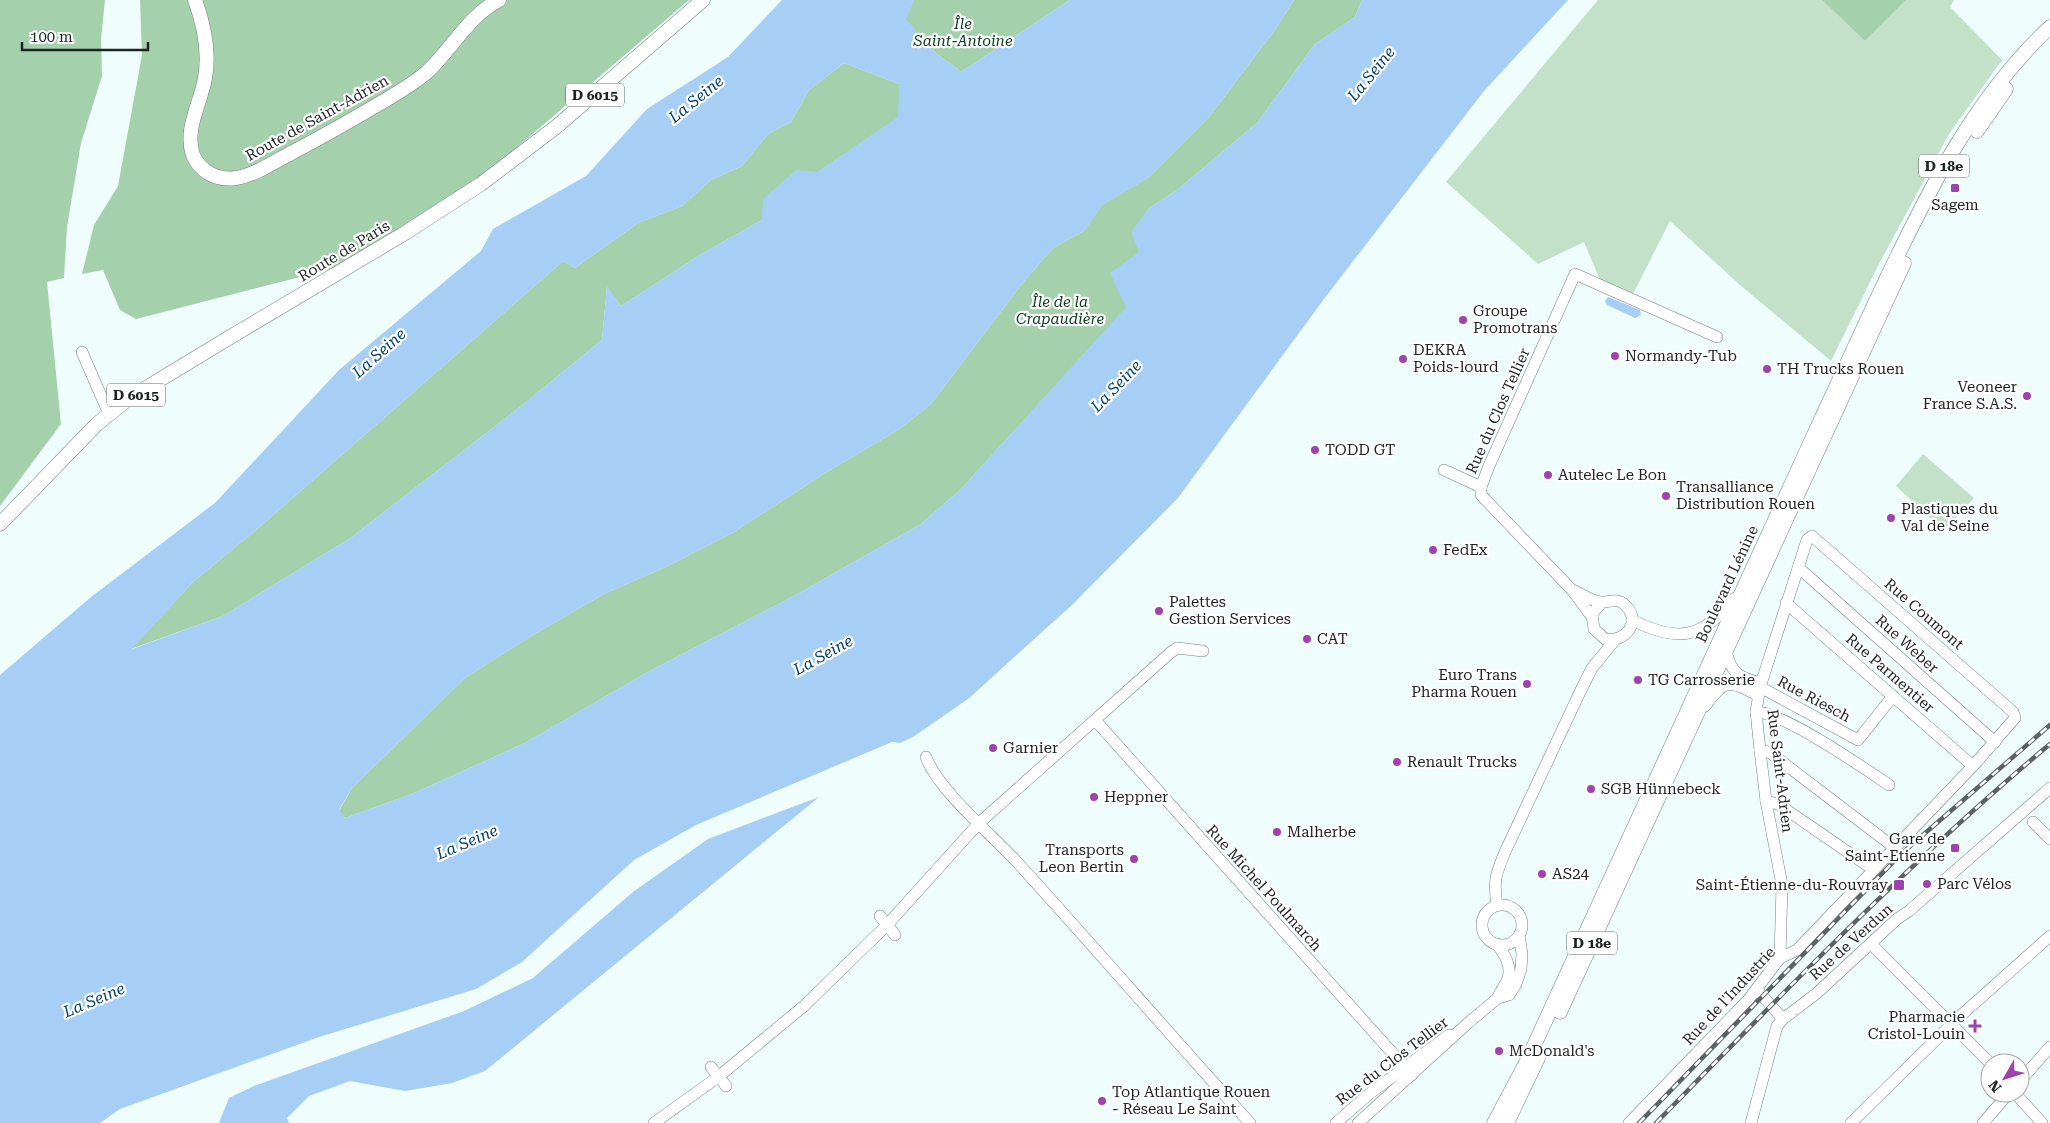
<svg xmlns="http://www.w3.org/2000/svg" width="2050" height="1123" viewBox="0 0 2050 1123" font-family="'Roboto Serif',serif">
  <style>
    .green { fill: #c3e1c8 }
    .forest { fill: #a5d0ac }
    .water { fill: #a7cef4; fill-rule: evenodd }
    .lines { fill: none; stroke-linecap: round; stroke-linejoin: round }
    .minor-casing { stroke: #768383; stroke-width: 12 }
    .major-casing { stroke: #768383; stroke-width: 15 }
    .minor { stroke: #fff; stroke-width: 11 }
    .major { stroke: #fff; stroke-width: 14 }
    .rail-casing { stroke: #5a6262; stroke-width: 4.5 }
    .rail { stroke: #fff; stroke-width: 2.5; stroke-dasharray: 8; stroke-linecap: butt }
    .poi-dot { fill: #9e43ae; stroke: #fff; stroke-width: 2 }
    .labels { text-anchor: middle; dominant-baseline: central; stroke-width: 4.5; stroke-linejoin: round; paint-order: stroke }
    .shield { fill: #fff; stroke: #626565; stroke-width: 1 }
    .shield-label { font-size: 14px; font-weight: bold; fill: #1e2323 }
    .park-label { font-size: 15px; font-style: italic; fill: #0d3e1c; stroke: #fff }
    .street-label { font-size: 15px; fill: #1e2323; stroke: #fff }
    .poi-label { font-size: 15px; fill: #1e2323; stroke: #fff; text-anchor: start }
    .water-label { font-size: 16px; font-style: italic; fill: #00406e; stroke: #fff }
  </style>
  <rect width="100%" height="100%" fill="#effdfd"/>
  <!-- green -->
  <g class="green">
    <polygon points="1598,0 1822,0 1865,41 1906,0 1954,0 1950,7 2002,60 1949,134 1880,262 1831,361 1740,285 1670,221 1633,294 1600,280 1584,242 1538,264 1446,182"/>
    <polygon points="1923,454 1974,498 1944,531 1896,486"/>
  </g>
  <!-- forest -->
  <g class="forest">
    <polygon points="0,0 105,0 101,39 102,76 81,143 67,227 64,278 47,282 61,424 0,506"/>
    <polygon points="140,0 689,0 466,191 343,266 136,319 120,310 103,270 82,274 94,225 118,186 142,55"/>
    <polygon points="914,0 1070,0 961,72 936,53 905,19"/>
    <polygon points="1294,0 1362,0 1355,17 1315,44 1258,122 1177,190 1148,209 1127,307 961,489 921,524 794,596 646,673 525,743 412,794 345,818 339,811 352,788 465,678 533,635 604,594 668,566 734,532 822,475 898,430 931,404 1021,285 1053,248 1084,231 1102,205 1149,177 1209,117 1274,31"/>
    <polygon points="1822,0 1906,0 1865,41"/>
    <polygon points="844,63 899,84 899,117 818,172 762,220 700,255 621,306 607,287 602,340 520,407 349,539 223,616 131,649 193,582 262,525 563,261 575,268 638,223 682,206 711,180 742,166 768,134 791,122 809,90"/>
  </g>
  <!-- water -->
  <g class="water">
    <path d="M782,0H914L906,19L936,53L961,72L1070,0H1294L1274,31L1209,117L1149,177L1103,205L1084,231L1053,248L1021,285L931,404L898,430L822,475L734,532L668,566L604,594L533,635L465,678L352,788L339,810L345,818L412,794L525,743L646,673L794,596L921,524L961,489L1126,307L1110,273L1139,252L1131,232L1148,209L1177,190L1258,122L1315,44L1355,17L1362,0H1568L1484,91L1324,299L1178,498L1072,605L968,699L913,737L900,743L892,742L696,825L634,860L522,962L476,989L319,1037L120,1109L100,1123H0V675L91,597L215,503L339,370L481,251L493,229L586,176L647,109L728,57ZM844,63L899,84L898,117L818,172L796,170L763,199L762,220L700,255L621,306L607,286L602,340L520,407L349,539L223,616L132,649L193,582L262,525L563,261L575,268L638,223L682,206L711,180L742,166L768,134L791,122L809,90Z"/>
    <polygon points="1608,297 1640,310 1641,315 1635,318 1607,305 1605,301"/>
    <polygon points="819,797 485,1071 452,1083 405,1091 350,1081 309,1096 287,1118 289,1123 219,1123 229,1098 254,1086 464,1011 533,978 633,892 708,839"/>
  </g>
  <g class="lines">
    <defs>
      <g id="minor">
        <polyline points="82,352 109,414"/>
        <polyline points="1444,470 1481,487"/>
        <polyline points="1799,568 1995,742"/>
        <path d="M1575,591C1582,595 1591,600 1600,602C1609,603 1617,597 1625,605C1642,621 1626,643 1605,639L1594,629L1592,614L1602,602"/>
        <polyline points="1786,603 1973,766"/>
        <polyline points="1592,617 1572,590 1481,495 1481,487 1489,466 1575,274 1717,337"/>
        <path d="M1632,620C1678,643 1702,639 1735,598"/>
        <path d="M1726,651C1731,673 1739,678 1761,683"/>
        <polyline points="1760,687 1858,740 1893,696"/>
        <path d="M1705,706C1725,680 1728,679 1757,695"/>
        <path d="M1756,712C1783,712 1864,768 1889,785"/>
        <polyline points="1095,720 1412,1075"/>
        <polyline points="1760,750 1769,752 1895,848"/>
        <path d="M926,757C938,790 992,835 1017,862C1096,949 1172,1037 1250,1123"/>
        <polyline points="1766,801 1778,804 1874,870"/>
        <polyline points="2033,822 2050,839"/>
        <path d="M1497,905C1493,880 1496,874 1505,852L1580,692L1592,668L1615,640"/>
        <circle cx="1502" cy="925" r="20"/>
        <polyline points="880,916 895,935"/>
        <path d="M1497,944C1505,955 1513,967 1507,981C1504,987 1500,991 1498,998"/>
        <polyline points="1871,944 1990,1063"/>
        <polyline points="1757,990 1783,1019"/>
        <polyline points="711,1067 726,1086"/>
        <polyline points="2020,1081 2050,1047"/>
        <polyline points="2015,1093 2042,1123"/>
        <polyline points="654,1123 718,1077 804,1006 887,925 979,823 1170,653 1177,648 1203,651"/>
        <polyline points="1336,1123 1369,1094 1449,1035"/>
        <polyline points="1358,1123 1468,1023 1498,998 1509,995 1516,984 1521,969 1522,954 1519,936"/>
        <polyline points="1629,1123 1748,1000 1780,958 1797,950 1973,766 2015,718 2013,712 1812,536 1807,540 1760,687 1756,712 1760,750 1766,801 1782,885 1780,958"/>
        <polyline points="1751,1123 1777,1026 1783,1019 1817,993 1897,919 1909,911 2050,788"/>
        <polyline points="1851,1123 1958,1018 2050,936"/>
        <polyline points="1983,1123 2009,1093"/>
      </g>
      <g id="major">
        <path d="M195,0C204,25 210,51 205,78C201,103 184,129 193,155C200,172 218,181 236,178C255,175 274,162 291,153C320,138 348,122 377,105C394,95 412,85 427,72C452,49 468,16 499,0"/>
        <polyline points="1977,131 2006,89"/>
        <polyline points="0,524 97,424 128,399 232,336 405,233 481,184 556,127 703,0"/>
        <polyline points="1560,1012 1904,263"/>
        <path d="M1494,1123L1527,1061C1620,857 1713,653 1807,450C1832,395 1858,340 1883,286C1927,193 1974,98 2050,27"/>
        <polyline points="1507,1123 1538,1058"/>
      </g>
    </defs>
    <!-- minor casing -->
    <use href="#minor" class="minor-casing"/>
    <!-- major casing -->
    <use href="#major" class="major-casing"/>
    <!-- minor -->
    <use href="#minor" class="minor"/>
    <!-- major -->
    <use href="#major" class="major"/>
    <defs>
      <g id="rail">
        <polyline points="1639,1123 1901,854 2050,725"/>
        <path d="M1656,1123C1783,993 1910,861 2050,744"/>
      </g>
    </defs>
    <!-- rail casing -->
    <use href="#rail" class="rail-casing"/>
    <!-- rail -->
    <use href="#rail" class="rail"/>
  </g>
  <!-- markers -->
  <g class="poi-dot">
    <rect x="1950" y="183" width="10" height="10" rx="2.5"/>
    <circle cx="1463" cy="320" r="5"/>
    <circle cx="1615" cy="356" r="5"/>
    <circle cx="1403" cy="359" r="5"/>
    <circle cx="1767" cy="369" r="5"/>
    <circle cx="2027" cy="396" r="5"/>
    <circle cx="1315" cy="450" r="5"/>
    <circle cx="1548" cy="475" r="5"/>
    <circle cx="1666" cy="496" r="5"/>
    <circle cx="1891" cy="518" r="5"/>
    <circle cx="1433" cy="550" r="5"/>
    <circle cx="1159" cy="611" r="5"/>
    <circle cx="1307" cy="639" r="5"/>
    <circle cx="1638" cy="680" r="5"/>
    <circle cx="1527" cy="684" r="5"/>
    <circle cx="993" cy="748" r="5"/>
    <circle cx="1397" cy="762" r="5"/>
    <circle cx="1591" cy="789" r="5"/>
    <circle cx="1094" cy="797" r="5"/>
    <circle cx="1277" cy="832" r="5"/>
    <rect x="1950" y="843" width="10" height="10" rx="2.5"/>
    <circle cx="1134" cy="859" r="5"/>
    <circle cx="1542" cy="874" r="5"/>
    <circle cx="1927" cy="884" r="5"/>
    <rect x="1893" y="879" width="12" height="12" rx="2.5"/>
    <path d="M1972.5 1018.5h5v5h5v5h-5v5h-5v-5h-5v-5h5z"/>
    <circle cx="1499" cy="1051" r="5"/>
    <circle cx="1102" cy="1101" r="5"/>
  </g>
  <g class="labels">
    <!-- shield labels -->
    <g class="shield">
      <rect x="566" y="83.5" width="58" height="23" rx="4"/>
      <rect x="1919" y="154.5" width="50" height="23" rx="4"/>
      <rect x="107" y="383.5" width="58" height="23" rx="4"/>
      <rect x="1567" y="931.5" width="50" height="23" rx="4"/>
    </g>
    <g class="shield-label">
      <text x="595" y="95">D 6015</text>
      <text x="1944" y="166">D 18e</text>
      <text x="136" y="395">D 6015</text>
      <text x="1592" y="943">D 18e</text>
    </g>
    <!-- park labels -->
    <g class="park-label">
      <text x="963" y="24">Île<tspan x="963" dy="17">Saint-Antoine</tspan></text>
      <text x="1060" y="302">Île de la<tspan x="1060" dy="17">Crapaudière</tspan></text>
    </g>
    <!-- street labels -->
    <g class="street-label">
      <text transform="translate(317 118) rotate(-29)">Route de Saint-Adrien</text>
      <text transform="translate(344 251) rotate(-31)">Route de Paris</text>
      <text transform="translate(1498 411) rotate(-66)">Rue du Clos Tellier</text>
      <text transform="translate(1727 584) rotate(-65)">Boulevard Lénine</text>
      <text transform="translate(1924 614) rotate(41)">Rue Coumont</text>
      <text transform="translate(1907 644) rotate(42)">Rue Weber</text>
      <text transform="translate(1890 673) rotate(41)">Rue Parmentier</text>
      <text transform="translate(1814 699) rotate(28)">Rue Riesch</text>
      <text transform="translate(1780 771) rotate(83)">Rue Saint-Adrien</text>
      <text transform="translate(1264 888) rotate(48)">Rue Michel Poulmarch</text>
      <text transform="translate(1851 942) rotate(-42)">Rue de Verdun</text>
      <text transform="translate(1729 996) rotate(-47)">Rue de l'Industrie</text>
      <text transform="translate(1392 1061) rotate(-37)">Rue du Clos Tellier</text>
    </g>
    <!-- poi labels -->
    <g class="poi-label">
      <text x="1955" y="205" text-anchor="middle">Sagem</text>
      <text x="1473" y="311">Groupe<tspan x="1473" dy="17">Promotrans</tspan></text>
      <text x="1413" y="350">DEKRA<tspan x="1413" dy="17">Poids-lourd</tspan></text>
      <text x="1625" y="356">Normandy-Tub</text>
      <text x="1777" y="369">TH Trucks Rouen</text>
      <text x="2017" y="387" text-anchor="end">Veoneer<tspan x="2017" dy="17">France S.A.S.</tspan></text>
      <text x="1325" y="450">TODD GT</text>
      <text x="1558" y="475">Autelec Le Bon</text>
      <text x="1676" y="487">Transalliance<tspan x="1676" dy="17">Distribution Rouen</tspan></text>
      <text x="1901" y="509">Plastiques du<tspan x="1901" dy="17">Val de Seine</tspan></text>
      <text x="1443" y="550">FedEx</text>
      <text x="1169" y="602">Palettes<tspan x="1169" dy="17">Gestion Services</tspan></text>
      <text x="1317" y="639">CAT</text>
      <text x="1517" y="675" text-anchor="end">Euro Trans<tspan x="1517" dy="17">Pharma Rouen</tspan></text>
      <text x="1648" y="680">TG Carrosserie</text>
      <text x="1003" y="748">Garnier</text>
      <text x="1407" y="762">Renault Trucks</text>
      <text x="1601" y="789">SGB Hünnebeck</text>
      <text x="1104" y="797">Heppner</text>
      <text x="1287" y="832">Malherbe</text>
      <text x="1945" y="839" text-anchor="end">Gare de<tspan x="1945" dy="17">Saint-Etienne</tspan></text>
      <text x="1124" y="850" text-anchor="end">Transports<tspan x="1124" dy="17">Leon Bertin</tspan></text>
      <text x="1552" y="874">AS24</text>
      <text x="1937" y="884">Parc Vélos</text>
      <text x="1888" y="885" text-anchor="end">Saint-Étienne-du-Rouvray</text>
      <text x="1965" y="1017" text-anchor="end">Pharmacie<tspan x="1965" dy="17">Cristol-Louin</tspan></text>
      <text x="1509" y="1051">McDonald's</text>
      <text x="1112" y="1092">Top Atlantique Rouen<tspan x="1112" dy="17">- Réseau Le Saint</tspan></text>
    </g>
    <!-- water labels -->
    <g class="water-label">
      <text transform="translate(1371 74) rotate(-51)">La Seine</text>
      <text transform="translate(696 99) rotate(-39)">La Seine</text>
      <text transform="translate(379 353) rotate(-42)">La Seine</text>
      <text transform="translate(1116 386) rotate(-46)">La Seine</text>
      <text transform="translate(823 655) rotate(-29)">La Seine</text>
      <text transform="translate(467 842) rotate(-23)">La Seine</text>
      <text transform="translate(94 1000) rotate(-23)">La Seine</text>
    </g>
  </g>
  <!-- north arrow -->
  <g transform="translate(2005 1078) rotate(231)"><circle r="24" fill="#ffffff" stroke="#a5a7a7"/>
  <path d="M0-4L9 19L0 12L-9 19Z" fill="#9e43ae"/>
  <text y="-8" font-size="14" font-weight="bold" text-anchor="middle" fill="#1e2323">N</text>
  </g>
  <!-- scale -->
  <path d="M22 42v8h126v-8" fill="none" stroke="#1e2323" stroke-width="2.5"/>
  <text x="30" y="42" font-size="15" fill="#1e2323" stroke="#ffffff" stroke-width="4" paint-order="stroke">100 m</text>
</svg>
